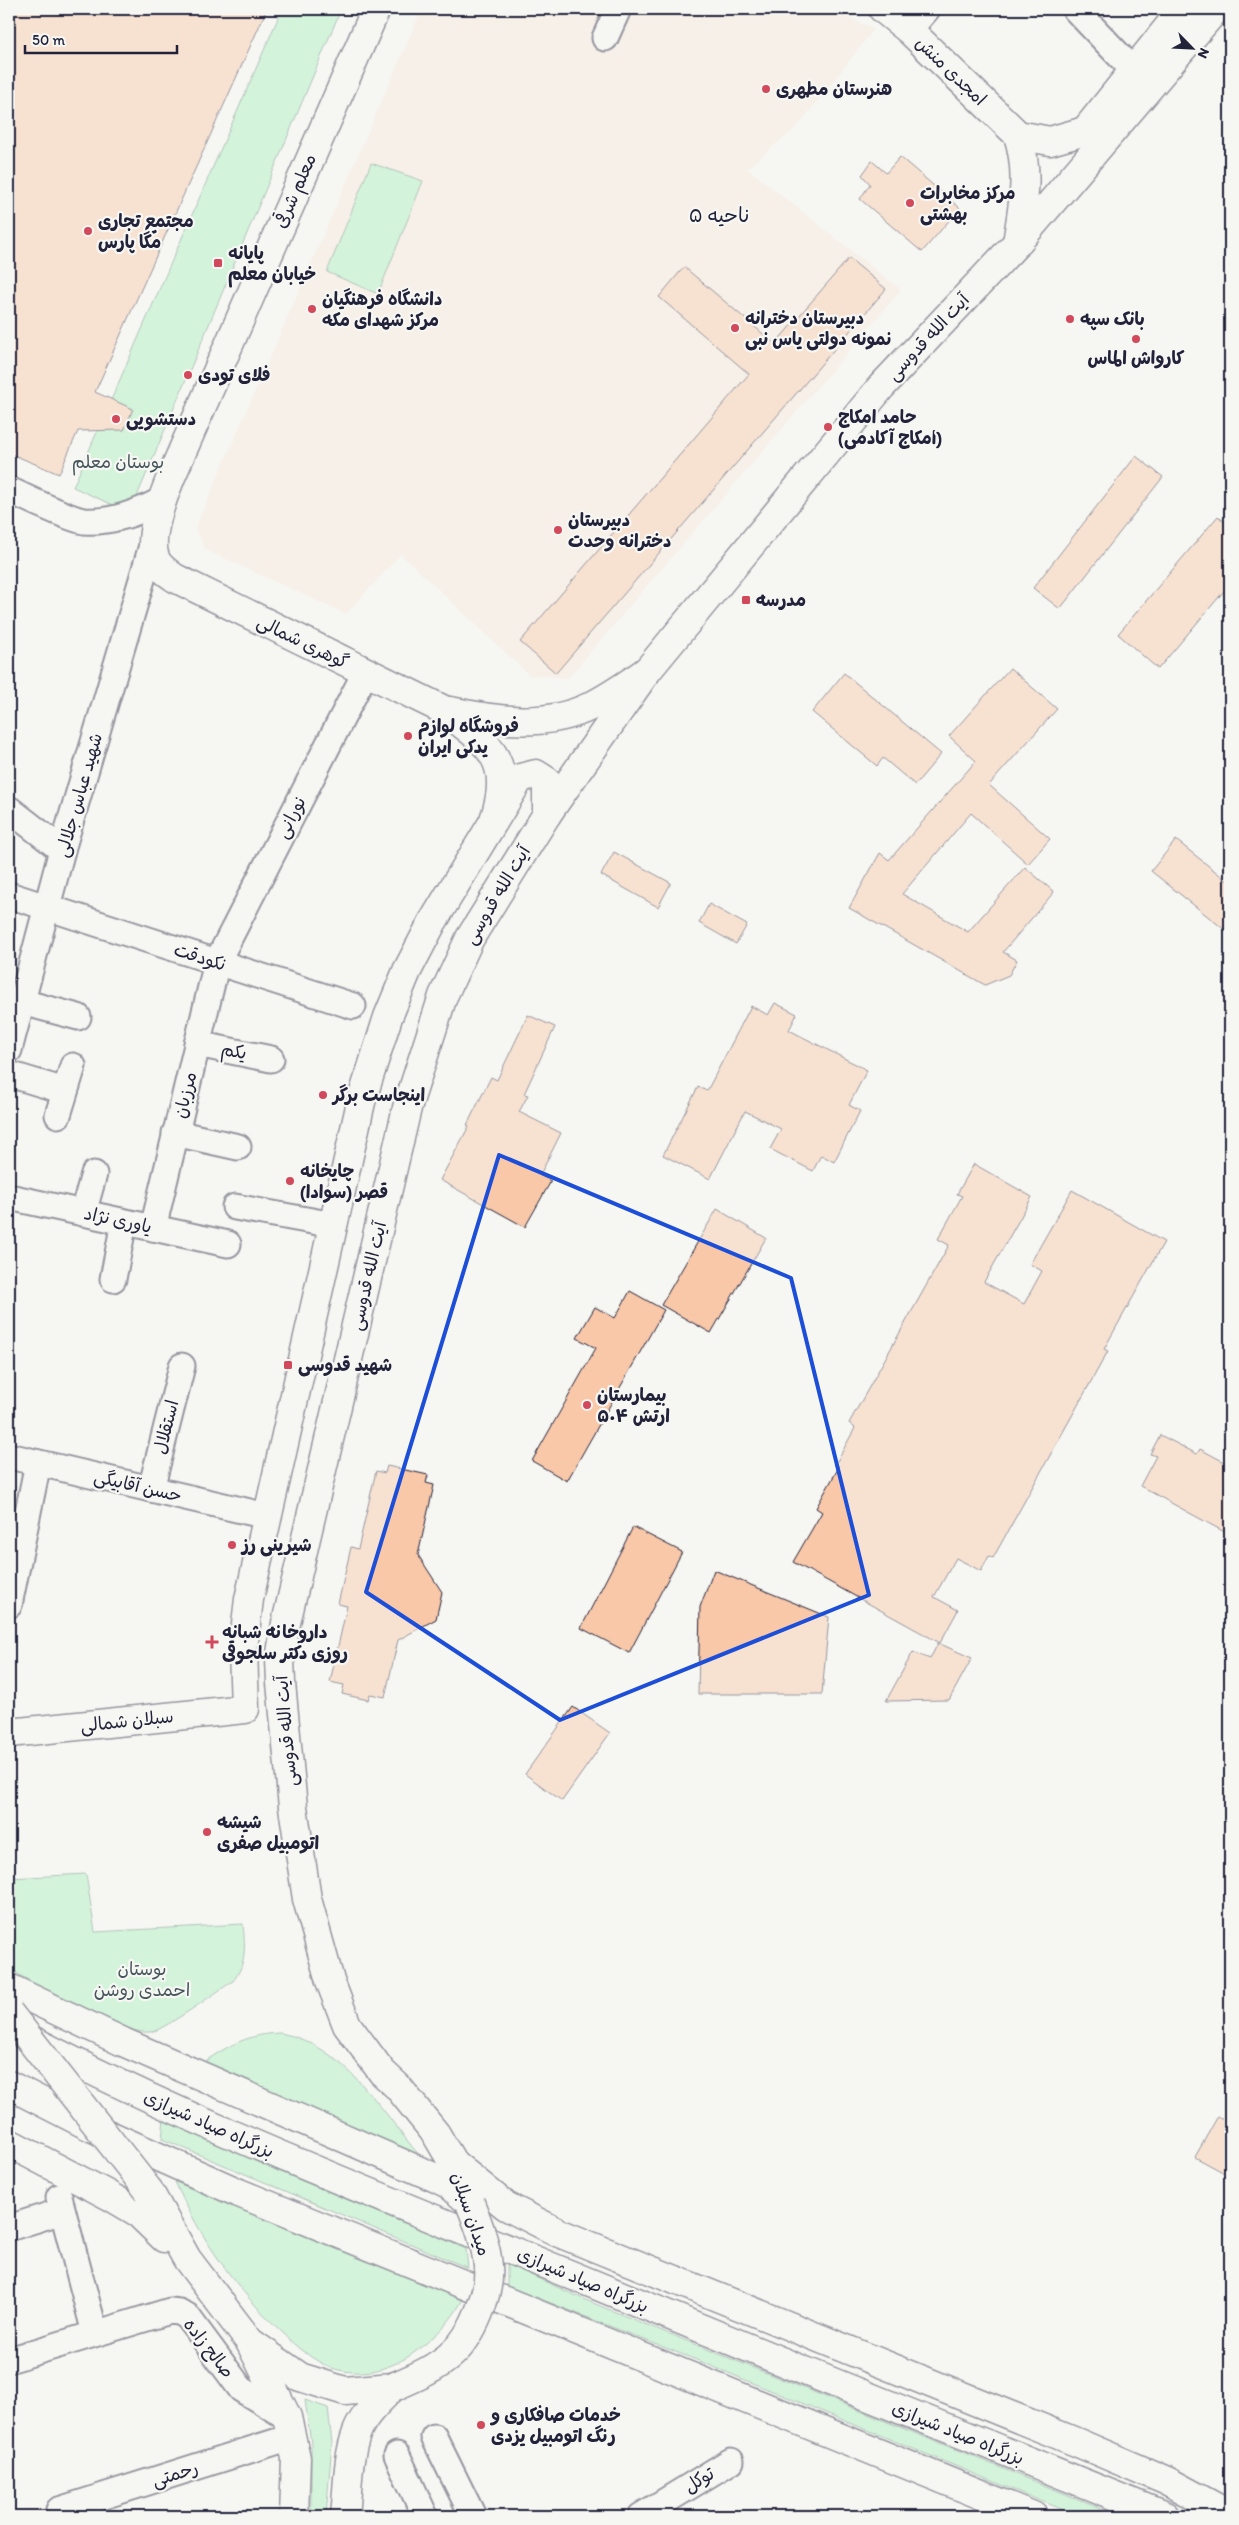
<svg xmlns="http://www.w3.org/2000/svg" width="1239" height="2525" viewBox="0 0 1239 2525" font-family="Itim,'Playpen Sans Arabic',sans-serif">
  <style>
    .built { fill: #f7e8dc }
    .green { fill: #a8efbc; stroke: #65887c }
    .building { fill: #f9c8a9; stroke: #22223b }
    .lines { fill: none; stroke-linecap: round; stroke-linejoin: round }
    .minor-casing { stroke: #22223b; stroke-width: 29 }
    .secondary-casing { stroke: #22223b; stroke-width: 31 }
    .primary-casing { stroke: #22223b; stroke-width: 31 }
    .trunk-casing { stroke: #22223b; stroke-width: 31 }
    .minor { stroke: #f6f6f2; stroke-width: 25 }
    .secondary { stroke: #f6f6f2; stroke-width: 28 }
    .primary { stroke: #f6f6f2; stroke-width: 28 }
    .trunk { stroke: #f6f6f2; stroke-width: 28 }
    .primary-bridge-casing { stroke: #22223b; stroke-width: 31; stroke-linecap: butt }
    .primary-bridge { stroke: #f6f6f2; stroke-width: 28 }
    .marked { fill: none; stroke: #1d4ed8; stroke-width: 4; stroke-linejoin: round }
    .poi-dot { fill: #d1495b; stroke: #f6f6f2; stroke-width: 2 }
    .labels { text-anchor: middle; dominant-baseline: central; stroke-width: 4.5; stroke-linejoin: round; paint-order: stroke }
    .street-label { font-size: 18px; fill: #22223b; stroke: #f6f6f2 }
    .poi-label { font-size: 18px; font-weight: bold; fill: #22223b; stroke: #f6f6f2; text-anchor: start }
    .park-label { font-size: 18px; fill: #44555b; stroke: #f6f6f2 }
    .quarter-label { font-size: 20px; fill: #22223b; stroke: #f6f6f2 }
  </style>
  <rect width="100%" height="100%" fill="#f6f6f2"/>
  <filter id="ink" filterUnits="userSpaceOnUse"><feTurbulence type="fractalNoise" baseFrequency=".02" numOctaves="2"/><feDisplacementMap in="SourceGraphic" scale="10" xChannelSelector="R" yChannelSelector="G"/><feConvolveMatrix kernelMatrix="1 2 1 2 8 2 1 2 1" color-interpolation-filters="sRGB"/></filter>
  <g filter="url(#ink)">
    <!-- built -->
    <polygon class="built" points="422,9 605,9 590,43 612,51 630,9 829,9 874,29 797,127 747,168 901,290 568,678 529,675 401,554 346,614 206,550 195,529"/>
    <!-- green -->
    <g class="green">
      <polygon points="282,9 341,9 130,513 73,487"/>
      <polygon points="371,163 423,181 378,294 327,272"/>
      <path d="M86,1874L95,1932L243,1924C245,1945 247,1964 233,1981C218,1991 164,2030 151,2032C120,2036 35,1986 9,1968V1878Z"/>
      <path d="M280,2033C344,2044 381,2111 420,2156L204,2062C229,2045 249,2034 280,2033Z"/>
      <polygon points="164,2118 466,2249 468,2268 162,2139"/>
      <path d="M175,2182L463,2299C452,2321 435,2337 415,2352C392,2369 361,2378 332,2368C313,2361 298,2347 283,2333C236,2290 201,2239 175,2182Z"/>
      <polygon points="507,2264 583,2299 1120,2516 1079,2516 1070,2513 699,2361 507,2286"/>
      <polygon points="305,2400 328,2408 332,2443 326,2516 311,2516 311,2443"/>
    </g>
    <!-- building -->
    <g class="building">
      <polygon points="9,9 267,9 95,392 133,409 124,430 78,431 59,474 9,453"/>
      <polygon points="900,157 960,208 922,252 860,199 870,184 862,175 872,161 886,173"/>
      <polygon points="849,258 886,289 556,673 520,642 749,374 659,297 684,267 775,344"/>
      <polygon points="1136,456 1163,477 1060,609 1033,588"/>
      <polygon points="1218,516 1230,527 1230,584 1158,669 1118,634"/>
      <polygon points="1010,668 1057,709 989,785 1050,839 1028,864 971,813 902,894 968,932 1025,867 1054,892 1003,952 1017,960 1009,975 985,985 849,908 880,853 889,860 976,761 949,736"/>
      <polygon points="844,673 941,754 915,785 883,758 877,766 812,712"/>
      <polygon points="1176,840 1230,883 1230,934 1151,871"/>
      <polygon points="614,852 671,883 658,907 601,875"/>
      <polygon points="709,904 747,925 736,944 699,923"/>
      <polygon points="775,1003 797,1014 789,1030 867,1070 849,1105 860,1111 834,1162 821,1155 813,1171 770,1149 781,1129 745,1111 710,1179 663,1155 698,1087 707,1091 751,1006 768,1015"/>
      <polygon points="528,1015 555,1027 524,1094 528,1095 519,1112 561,1133 540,1175 551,1181 525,1227 440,1180 469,1126 467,1125 491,1077 497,1080"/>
      <polygon points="974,1164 1032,1197 984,1282 1024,1304 1042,1271 1030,1264 1072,1190 1164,1242 1104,1349 1108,1351 993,1558 989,1556 981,1571 956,1558 934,1597 958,1610 940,1643 793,1562 822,1512 816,1508 839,1467 835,1465 855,1428 849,1423 949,1245 938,1239 962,1196 957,1194"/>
      <polygon points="717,1209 766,1238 711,1333 661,1305"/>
      <polygon points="630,1291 664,1310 567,1481 532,1461 596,1348 577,1338 595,1307 615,1318"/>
      <polygon points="1160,1435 1197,1454 1200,1449 1230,1465 1230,1535 1140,1486 1156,1456 1150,1454"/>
      <polygon points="387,1466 428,1475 426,1483 434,1485 418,1555 442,1592 436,1619 398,1640 385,1697 370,1694 368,1700 342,1694 344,1685 330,1682 347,1606 338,1604 351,1547 358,1549 376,1471 385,1473"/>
      <polygon points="633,1527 682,1552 629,1653 581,1628"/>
      <polygon points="714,1570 829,1617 822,1694 698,1694 700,1607"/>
      <polygon points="938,1643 972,1658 949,1700 886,1701 913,1652 930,1659"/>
      <polygon points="573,1707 610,1733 562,1801 525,1774"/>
      <polygon points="1218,2116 1230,2123 1230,2176 1195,2157"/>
    </g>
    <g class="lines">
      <defs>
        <g id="minor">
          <polyline points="1075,9 1134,71"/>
          <polyline points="909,30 927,9"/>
          <polyline points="605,38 618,9"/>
          <path d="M9,490C25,497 69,519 84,521C112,523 138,513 162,500"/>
          <polyline points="9,809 62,850"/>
          <polyline points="9,895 353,1006"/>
          <polyline points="22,1002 78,1017"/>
          <polyline points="197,1044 271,1059"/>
          <polyline points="9,1050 62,850 153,542"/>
          <polyline points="9,1074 65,1091"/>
          <polyline points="58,1115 73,1066"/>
          <polyline points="175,1133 238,1147"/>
          <polyline points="9,1197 228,1244"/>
          <polyline points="235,1207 334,1225"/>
          <polyline points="83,1213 94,1174"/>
          <polyline points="153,1228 217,962 365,673"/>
          <polyline points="113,1279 124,1222"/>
          <polyline points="9,1456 267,1516"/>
          <polyline points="151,1489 182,1366"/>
          <polyline points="9,1605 38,1463"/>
          <polyline points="59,2197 95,2333"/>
          <polyline points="9,2228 62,2211"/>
          <polyline points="9,2360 170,2311 179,2312 187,2316 241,2389 287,2417"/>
          <polyline points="434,2437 473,2516"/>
          <polyline points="397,2455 425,2516"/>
          <polyline points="59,2510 291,2437"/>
          <polyline points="641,2516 731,2461"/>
        </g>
        <g id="secondary">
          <path d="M376,9L171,477C163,497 146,539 156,560C160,568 168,573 175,578L444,710C488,744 515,759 494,820"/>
          <polyline points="883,9 909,30 1018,135 1050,141 1085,131"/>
          <path d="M1017,243C1023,204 1030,174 1018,135"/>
          <path d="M450,711C497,721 547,728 591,706C611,696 629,683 647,671"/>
        </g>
        <g id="primary">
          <polyline points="1085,131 1183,9"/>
          <polyline points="9,1733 245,1709 243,1649 249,1599 361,1102 388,1017 407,971 432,923 520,778 536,774 547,781 547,814"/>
          <polyline points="9,1988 123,2042 436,2178 450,2185 469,2202"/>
          <polyline points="9,2143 108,2195 137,2212 164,2238"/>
          <polyline points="463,2186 453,2163 436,2134 398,2087 382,2072 347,2025 330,1981 307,1899 293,1807 281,1683 280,1659 286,1623 407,1108 443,996 470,938 547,814 647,671 881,387 1017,243 1216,9"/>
          <polyline points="149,2191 187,2259 250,2342 300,2377 345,2391 393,2387"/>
          <polyline points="251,2344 287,2417 296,2458 294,2516"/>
          <path d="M345,2516C348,2489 347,2458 357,2432C364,2414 380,2400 393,2387"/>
        </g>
        <g id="trunk">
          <path d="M26,2037C184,2120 350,2184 515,2252C731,2341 948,2430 1165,2516"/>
          <polyline points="9,2085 89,2126 239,2193 1033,2516"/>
          <polyline points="453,2163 506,2206 559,2233 1076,2442 1167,2481 1230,2515"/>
        </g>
      </defs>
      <!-- minor casing -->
      <use href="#minor" class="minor-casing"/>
      <!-- secondary casing -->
      <use href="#secondary" class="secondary-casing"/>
      <!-- primary casing -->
      <use href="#primary" class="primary-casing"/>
      <!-- trunk casing -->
      <use href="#trunk" class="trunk-casing"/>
      <!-- minor -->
      <use href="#minor" class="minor"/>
      <!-- secondary -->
      <use href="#secondary" class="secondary"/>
      <!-- primary -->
      <use href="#primary" class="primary"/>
      <!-- trunk -->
      <use href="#trunk" class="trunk"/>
      <defs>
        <g id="primary-bridge">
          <polyline points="9,2013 149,2191"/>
          <path d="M393,2387C414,2378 436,2369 453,2353C472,2336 491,2292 488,2266C486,2244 478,2223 470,2203"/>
        </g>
      </defs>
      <!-- primary-bridge casing -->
      <use href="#primary-bridge" class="primary-bridge-casing"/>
      <!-- primary-bridge -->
      <use href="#primary-bridge" class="primary-bridge"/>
    </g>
  </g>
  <!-- marked area -->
  <path d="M0 0H1239V2525H0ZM499,1155L791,1278L869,1595L560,1720L366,1592Z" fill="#f6f6f2" fill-opacity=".55" fill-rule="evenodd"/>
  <path class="marked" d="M499,1155L791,1278L869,1595L560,1720L366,1592Z"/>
  <!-- markers -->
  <g class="poi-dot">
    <circle cx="766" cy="89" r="5"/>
    <circle cx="910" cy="203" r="5"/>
    <circle cx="88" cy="231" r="5"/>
    <rect x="213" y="258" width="10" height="10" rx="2.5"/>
    <circle cx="312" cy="309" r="5"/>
    <circle cx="1070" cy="319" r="5"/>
    <circle cx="735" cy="328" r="5"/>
    <circle cx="1136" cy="339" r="5"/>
    <circle cx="188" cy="375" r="5"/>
    <circle cx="116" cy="419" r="5"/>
    <circle cx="828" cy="427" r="5"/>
    <circle cx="558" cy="530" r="5"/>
    <rect x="741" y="595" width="10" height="10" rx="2.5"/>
    <circle cx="408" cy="736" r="5"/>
    <circle cx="323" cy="1095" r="5"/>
    <circle cx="290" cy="1181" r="5"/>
    <rect x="283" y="1360" width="10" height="10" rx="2.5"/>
    <circle cx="587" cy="1405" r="5"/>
    <circle cx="232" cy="1545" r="5"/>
    <path d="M209.5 1634.5h5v5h5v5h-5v5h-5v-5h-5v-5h5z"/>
    <circle cx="207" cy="1832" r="5"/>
    <circle cx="481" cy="2425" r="5"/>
  </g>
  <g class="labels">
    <!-- street labels -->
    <g class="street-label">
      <text transform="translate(951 71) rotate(44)">امجدی منش</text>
      <text transform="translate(295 191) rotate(-66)">معلم شرقی</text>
      <text transform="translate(928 337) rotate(-47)">آیت الله قدوسی</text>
      <text transform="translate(303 642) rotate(26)">گوهری شمالی</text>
      <text transform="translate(79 795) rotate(-74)">شهید عباس جلالی</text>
      <text transform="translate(291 817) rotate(-63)">نورانی</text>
      <text transform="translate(497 895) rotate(-59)">آیت الله قدوسی</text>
      <text transform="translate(200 957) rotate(18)">نکودقت</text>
      <text transform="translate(234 1051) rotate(11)">یکم</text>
      <text transform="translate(185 1095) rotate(-76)">مرزبان</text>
      <text transform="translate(118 1220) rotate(12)">یاوری نژاد</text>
      <text transform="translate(368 1276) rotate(-77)">آیت الله قدوسی</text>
      <text transform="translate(166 1427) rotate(-76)">استقلال</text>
      <text transform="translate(138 1486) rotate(13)">حسن آقابیگی</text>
      <text transform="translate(127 1721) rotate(-6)">سبلان شمالی</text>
      <text transform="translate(286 1731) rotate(-95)">آیت الله قدوسی</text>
      <text transform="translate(209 2124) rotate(24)">بزرگراه صیاد شیرازی</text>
      <text transform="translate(471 2214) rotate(71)">میدان سبلان</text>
      <text transform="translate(583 2280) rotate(23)">بزرگراه صیاد شیرازی</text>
      <text transform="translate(209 2348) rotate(52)">صالح زاده</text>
      <text transform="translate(958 2433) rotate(22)">بزرگراه صیاد شیرازی</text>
      <text transform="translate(175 2474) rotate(-17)">رحمتی</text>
      <text transform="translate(699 2480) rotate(-32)">توکل</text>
    </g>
    <!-- poi labels -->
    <g class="poi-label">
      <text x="776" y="89">هنرستان مطهری</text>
      <text x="920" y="193">مرکز مخابرات<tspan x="920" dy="21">بهشتی</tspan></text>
      <text x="98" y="221">مجتمع تجاری<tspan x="98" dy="21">مگا پارس</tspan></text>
      <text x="228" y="253">پایانه<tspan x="228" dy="21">خیابان معلم</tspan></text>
      <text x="322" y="299">دانشگاه فرهنگیان<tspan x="322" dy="21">مرکز شهدای مکه</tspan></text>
      <text x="745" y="318">دبیرستان دخترانه<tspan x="745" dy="21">نمونه دولتی یاس نبی</tspan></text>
      <text x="1080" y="319">بانک سپه</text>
      <text x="1136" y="358" text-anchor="middle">کارواش الماس</text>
      <text x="198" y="375">فلای تودی</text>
      <text x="838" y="417">حامد امکاج<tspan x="838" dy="21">(امکاج آکادمی)</tspan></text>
      <text x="126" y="419">دستشویی</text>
      <text x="568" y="520">دبیرستان<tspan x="568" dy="21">دخترانه وحدت</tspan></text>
      <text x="756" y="600">مدرسه</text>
      <text x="418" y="726">فروشگاه لوازم<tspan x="418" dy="21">یدکی ایران</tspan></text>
      <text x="333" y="1095">اینجاست برگر</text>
      <text x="300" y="1171">چایخانه<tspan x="300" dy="21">قصر (سوادا)</tspan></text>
      <text x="298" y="1365">شهید قدوسی</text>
      <text x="597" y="1395">بیمارستان<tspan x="597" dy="21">۵۰۴ ارتش</tspan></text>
      <text x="242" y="1545">شیرینی رز</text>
      <text x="222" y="1632">داروخانه شبانه<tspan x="222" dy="21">روزی دکتر سلجوقی</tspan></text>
      <text x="217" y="1822">شیشه<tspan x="217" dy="21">اتومبیل صفری</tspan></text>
      <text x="491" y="2415">خدمات صافکاری و<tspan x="491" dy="21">رنگ اتومبیل یزدی</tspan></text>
    </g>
    <!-- park labels -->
    <g class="park-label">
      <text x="118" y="462">بوستان معلم</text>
      <text x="142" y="1969">بوستان<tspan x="142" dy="21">احمدی روشن</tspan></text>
    </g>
    <!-- quarter labels -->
    <g class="quarter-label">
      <text x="719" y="215">ناحیه ۵</text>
    </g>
  </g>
  <!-- margin -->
  <rect width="1239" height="2525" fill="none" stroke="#f6f6f2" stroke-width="30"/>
  <rect x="15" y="15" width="1209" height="2495" fill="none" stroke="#22223b" stroke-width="2" filter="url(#ink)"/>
  <!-- north arrow -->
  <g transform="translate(1192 48) rotate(114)" stroke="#f6f6f2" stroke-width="4" paint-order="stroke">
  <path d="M0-4L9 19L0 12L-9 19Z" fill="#22223b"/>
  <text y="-8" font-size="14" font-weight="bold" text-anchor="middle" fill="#22223b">N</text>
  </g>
  <!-- scale -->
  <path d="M25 45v8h152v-8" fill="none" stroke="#22223b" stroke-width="2.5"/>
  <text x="32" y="45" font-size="15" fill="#22223b" stroke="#f6f6f2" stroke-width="4" paint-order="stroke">50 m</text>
</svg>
